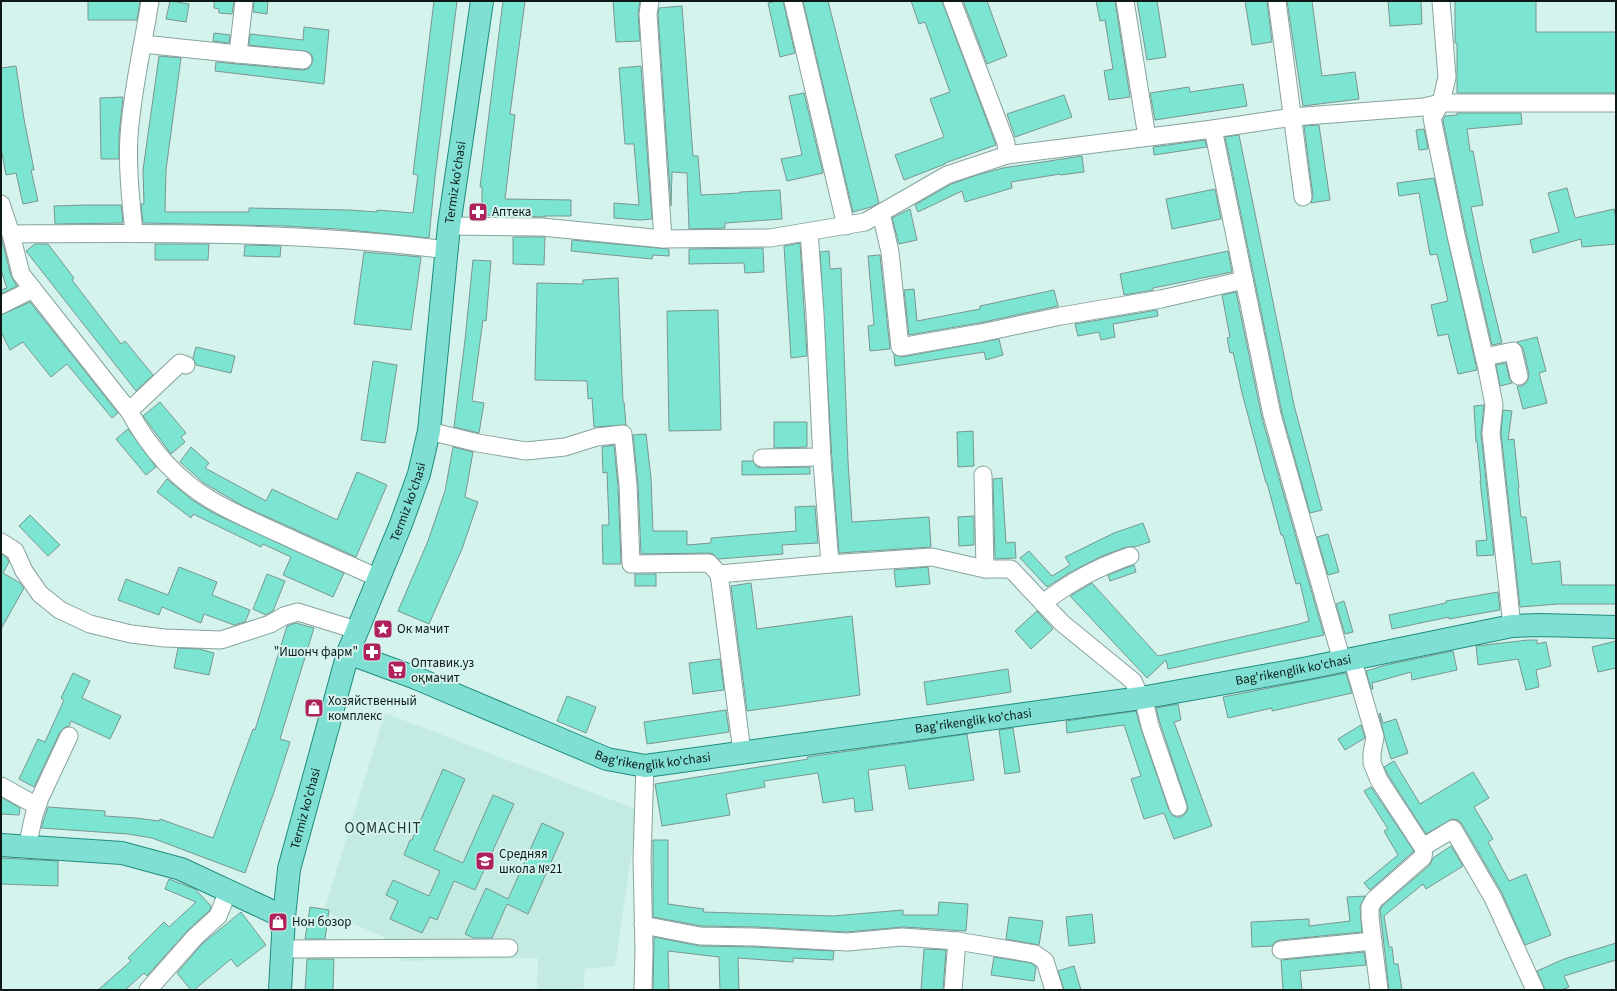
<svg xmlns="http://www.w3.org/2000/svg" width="1617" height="991" viewBox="0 0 1617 991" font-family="'Source Sans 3',sans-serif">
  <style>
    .built { fill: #c3ebe2 }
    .building { fill: #7be5d2; stroke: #7a9690 }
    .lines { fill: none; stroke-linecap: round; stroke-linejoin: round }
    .minor-casing { stroke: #87a39d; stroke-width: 19 }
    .major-casing { stroke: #208c7e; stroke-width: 24 }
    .minor { stroke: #fff; stroke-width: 17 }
    .major { stroke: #7fdfd3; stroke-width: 22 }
    .labels { text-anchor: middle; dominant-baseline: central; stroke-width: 4; stroke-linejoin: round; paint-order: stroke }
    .street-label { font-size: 13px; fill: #0e1917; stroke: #d5f3ed }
    .poi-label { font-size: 13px; fill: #0e1917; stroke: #d5f3ed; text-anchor: start }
    .quarter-label { font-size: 15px; letter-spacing: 1px; fill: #1e3732; stroke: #d5f3ed }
  </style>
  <rect width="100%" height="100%" fill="#d5f3ed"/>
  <!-- built -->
  <polygon class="built" points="385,713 638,810 615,966 585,969 583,990 537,990 538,958 403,961 382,936 324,911"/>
  <!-- building -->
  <g class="building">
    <polygon points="88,1 140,1 137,20 88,20"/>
    <polygon points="170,1 189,4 186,22 166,19"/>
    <polygon points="214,1 234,1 232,14 219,13 219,9 214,8"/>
    <polygon points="254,1 268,1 267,14 253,12"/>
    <polygon points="434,1 457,1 435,177 429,238 339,229 284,226 143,223 141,204 144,204 143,170 159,56 181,58 166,170 165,212 249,212 249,208 349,210 377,212 377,210 413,213 418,175 413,174"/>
    <polygon points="503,1 525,1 510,114 515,115 505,199 571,200 571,216 545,216 545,217 482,215 482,187 480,187"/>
    <polygon points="613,1 640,1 638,14 640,41 616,42"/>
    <polygon points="777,1 783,1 795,53 780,57 768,3"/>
    <polygon points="803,1 828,1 879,203 871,207 853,212"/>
    <polygon points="911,1 942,1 996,145 945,163 945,164 904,180 895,155 944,137 930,99 950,92 925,22 919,24"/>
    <polygon points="963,1 987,1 1007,56 987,64"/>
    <polygon points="1096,1 1115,1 1130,97 1109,100 1104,71 1113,69 1105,20 1100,21"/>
    <polygon points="1137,1 1157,1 1166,57 1147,60"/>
    <polygon points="1245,1 1267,1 1272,42 1252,45"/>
    <polygon points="1287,1 1312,1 1322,76 1355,72 1359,99 1303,106"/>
    <polygon points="1388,1 1421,1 1422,24 1390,26"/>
    <polygon points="1455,1 1536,1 1536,32 1616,32 1616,93 1457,93 1457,43 1455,43"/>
    <polygon points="682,6 693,156 698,156 701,195 740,193 740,192 780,190 782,219 725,223 725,228 689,229 687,173 672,172 671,206 658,14 659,8"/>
    <polygon points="304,27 329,30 324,84 215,71 216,62 302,70 308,69 311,65 313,61 312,55 308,52 249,45 250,34 303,40"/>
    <polygon points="214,33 230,35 229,43 213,41"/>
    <polygon points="16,66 24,119 34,170 31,170 38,201 23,204 16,173 6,175 1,148 1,68"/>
    <polygon points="641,66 652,219 640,220 614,218 614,203 639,205 634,144 625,144 619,68"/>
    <polygon points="1243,84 1247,106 1155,120 1150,93 1189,87 1190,92"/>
    <polygon points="804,93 823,173 787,181 781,159 802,155 789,96"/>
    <polygon points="1064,95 1072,117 1015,137 1007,114"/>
    <polygon points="123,97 119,135 119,159 101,159 100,98"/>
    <polygon points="1457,113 1521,113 1522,124 1467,129 1470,151 1473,151 1483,205 1471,207 1482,261 1502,343 1492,345 1466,233 1443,121 1445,116 1457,115"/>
    <polygon points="1319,125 1330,200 1311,203 1313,196 1304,126"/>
    <polygon points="1424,129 1428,149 1419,150 1416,130"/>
    <polygon points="1239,135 1294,405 1322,510 1310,513 1282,413 1225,137"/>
    <polygon points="1205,140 1207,147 1154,155 1153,147"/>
    <polygon points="1082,156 1084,172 1060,175 1060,174 1011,182 1012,188 965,202 962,191 918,212 915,205 951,184 977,175 1003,168"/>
    <polygon points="1434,178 1477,370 1458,374 1448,334 1438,336 1431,305 1448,301 1437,254 1430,255 1419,193 1399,196 1397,183"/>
    <polygon points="1567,188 1575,218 1614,209 1616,219 1616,244 1582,247 1581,239 1533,253 1530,240 1559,232 1548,193"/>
    <polygon points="1215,189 1221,219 1172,229 1166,199"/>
    <polygon points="86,205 121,205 123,223 55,224 54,206"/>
    <polygon points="910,209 917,240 899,244 892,218"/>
    <polygon points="1,236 11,276 17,286 1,294 1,290 7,288 1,270"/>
    <polygon points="513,237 545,237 544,265 513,264"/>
    <polygon points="572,240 669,249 669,256 653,255 652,259 571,251"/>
    <polygon points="800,243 807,356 791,358 784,246"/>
    <polygon points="35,244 48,244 74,278 72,280 121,344 125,341 153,375 136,391 26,251"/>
    <polygon points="155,244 209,244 208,260 155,260"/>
    <polygon points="245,245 281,246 280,257 244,256"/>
    <polygon points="763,248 764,272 745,273 744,263 689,264 689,249"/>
    <polygon points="829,251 830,269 841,268 848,461 852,522 929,517 931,547 839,553 832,460 820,252"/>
    <polygon points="1228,251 1232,272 1153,288 1153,290 1124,295 1120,274"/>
    <polygon points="364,252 421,257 411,330 354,324"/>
    <polygon points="880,255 890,349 870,351 868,326 874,325 868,256"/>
    <polygon points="473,260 491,261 486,321 483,320 472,401 484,403 479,433 454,427 465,340"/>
    <polygon points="618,278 623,402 624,402 626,425 594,427 592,398 588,399 587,381 535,380 537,283 583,284 583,280"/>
    <polygon points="914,289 917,321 980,309 980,306 1054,290 1058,306 979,323 909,335 904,290"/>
    <polygon points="1236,292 1262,418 1324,635 1168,669 1166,660 1147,678 1070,596 1092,583 1158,656 1299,624 1309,621 1300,583 1296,584 1283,535 1281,535 1267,483 1266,483 1242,393 1233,352 1230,353 1227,338 1230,337 1222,295"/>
    <polygon points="30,302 118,413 112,418 67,364 51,377 23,342 10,350 1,332 1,315"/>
    <polygon points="718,310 721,430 669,431 667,311"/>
    <polygon points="1157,310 1158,316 1113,324 1115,337 1101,340 1099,332 1078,336 1075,324"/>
    <polygon points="1537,337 1546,371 1539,373 1547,403 1523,409 1517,386 1522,386 1526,383 1528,379 1529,374 1523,348 1517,342"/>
    <polygon points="999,339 1003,355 986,360 984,352 895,366 894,354 902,357"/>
    <polygon points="196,347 235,356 231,373 196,365 193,358"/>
    <polygon points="373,361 397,365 385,443 361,440"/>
    <polygon points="1506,363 1509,378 1512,383 1500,386 1496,365"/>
    <polygon points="160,402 186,433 181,437 185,442 171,454 143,416"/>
    <polygon points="1484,405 1481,434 1494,555 1477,556 1476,541 1487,540 1480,481 1481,481 1477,441 1476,442 1474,406"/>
    <polygon points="1503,410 1512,411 1508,440 1514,439 1519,488 1518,488 1521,517 1526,517 1532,564 1560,561 1562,585 1616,585 1616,604 1558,604 1520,607 1501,433"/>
    <polygon points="774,422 807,422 807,447 774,448"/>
    <polygon points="128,429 156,467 146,475 116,439"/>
    <polygon points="973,431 974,466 958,467 957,432"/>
    <polygon points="646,434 651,478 653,531 687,531 687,545 711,543 711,538 796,531 795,507 815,506 818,543 782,545 783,554 718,559 713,554 709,553 641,554 638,484 633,435"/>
    <polygon points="614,445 618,486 621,564 603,564 602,525 609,525 607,472 603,473 602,447"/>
    <polygon points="191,447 209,463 205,468 266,501 272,489 337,520 357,472 387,485 356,557 243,506 204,483 180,462"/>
    <polygon points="453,447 473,452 465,497 478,502 462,549 429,624 398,611 428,541 445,491"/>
    <polygon points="742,461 753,461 757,467 762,468 810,467 810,474 742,475"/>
    <polygon points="1002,478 1006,543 1015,542 1016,558 995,559 993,479"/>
    <polygon points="167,479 192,500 215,514 344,573 333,597 283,575 291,557 263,544 261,547 193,514 191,518 157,492"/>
    <polygon points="30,515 60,545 48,556 19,526"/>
    <polygon points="974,516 974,545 959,546 958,517"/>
    <polygon points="1143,523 1150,542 1134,547 1127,547 1102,556 1069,573 1047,587 1020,558 1029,551 1052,576 1070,565 1065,557 1114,533"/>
    <polygon points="1328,534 1339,572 1328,575 1317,537"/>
    <polygon points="1,554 7,558 9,562 3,573 20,583 24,588 1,629"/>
    <polygon points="1134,565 1136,572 1110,581 1108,575"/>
    <polygon points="179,567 217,582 212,595 250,610 245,622 234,625 204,614 201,623 162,607 159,615 118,600 126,579 168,595"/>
    <polygon points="928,567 930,584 896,587 894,570"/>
    <polygon points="267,574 285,581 273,611 266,615 253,609"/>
    <rect x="635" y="574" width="21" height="12"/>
    <polygon points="751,583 757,629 852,616 860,695 747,711 731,586"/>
    <polygon points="1498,592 1500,610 1449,619 1449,617 1392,629 1389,615 1446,603 1446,601"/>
    <polygon points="1344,601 1353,632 1345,634 1336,604"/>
    <polygon points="1037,611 1053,629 1031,649 1015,631"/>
    <polygon points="296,623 314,628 280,739 290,742 274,792 245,873 152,838 128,834 41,828 48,807 105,811 105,816 136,818 159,821 160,819 213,838 253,729 255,730 287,626"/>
    <polygon points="1528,640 1537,640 1537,644 1546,642 1551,666 1536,670 1539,687 1526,690 1518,659 1478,665 1476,646"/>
    <polygon points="1616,641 1616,668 1598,672 1592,647"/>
    <polygon points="178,648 199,649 214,653 209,675 174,668"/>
    <polygon points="1453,651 1457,670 1412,680 1411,672 1372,683 1373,689 1371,689 1366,671 1386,665"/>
    <polygon points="720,659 724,690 693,694 689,663"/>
    <polygon points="1008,669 1011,692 927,705 924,682"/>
    <polygon points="73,673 90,681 82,698 121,716 110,739 71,721 69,726 64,728 60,732 34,787 19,779 38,739 45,742 64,700 61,698"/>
    <polygon points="1346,673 1352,693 1272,711 1272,708 1228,718 1223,697"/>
    <polygon points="567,696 596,707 586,733 557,721"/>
    <polygon points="1178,704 1181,720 1174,722 1212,826 1174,839 1164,813 1144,819 1131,779 1141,776 1124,725 1067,733 1066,721 1136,711 1141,729 1169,810 1172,815 1176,817 1181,817 1186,813 1188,809 1187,804 1160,723 1156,708"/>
    <polygon points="726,710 729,732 647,744 644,722"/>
    <polygon points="1380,713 1383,723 1396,719 1408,753 1391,759 1385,739 1379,714"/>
    <polygon points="1361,725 1365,738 1345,750 1338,739"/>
    <polygon points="1013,728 1020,772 1005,774 999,730"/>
    <polygon points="967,734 974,780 909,789 905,765 868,770 873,810 855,812 854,798 823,803 818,773 764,781 765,787 726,794 730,815 662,826 655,784 808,759 807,757"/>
    <polygon points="1394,761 1420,804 1473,772 1489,798 1474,807 1493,839 1488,842 1509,881 1526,874 1551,935 1525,945 1502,893 1462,824 1458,820 1452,819 1426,834 1388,775 1384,767"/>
    <polygon points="443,769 465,779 434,850 463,863 493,795 514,804 475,890 454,881 437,920 430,917 422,933 390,919 398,901 386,895 393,880 429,896 440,871 404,855 410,840 412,840"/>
    <polygon points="1371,787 1414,851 1370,890 1364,883 1398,855 1384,831 1388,829 1364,791"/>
    <polygon points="1,797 20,808 19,815 1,814"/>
    <polygon points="542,823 564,833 528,914 507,904 492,938 474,938 465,934 486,888 508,899"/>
    <polygon points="653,840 668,840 668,904 704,909 703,912 833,916 903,910 903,915 938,915 939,902 968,904 966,931 903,927 847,932 756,927 701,926 653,917"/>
    <polygon points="1451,846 1463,866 1426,889 1423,884 1384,916 1389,947 1392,947 1394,964 1398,964 1402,990 1389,990 1380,910 1382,906 1430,865 1433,858"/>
    <polygon points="1,858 58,861 58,886 1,884"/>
    <polygon points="169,879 195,889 211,906 210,910 188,930 147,976 144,973 125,990 98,990 131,961 128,958 164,922 169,927 196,902 165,889"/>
    <polygon points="1365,896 1360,907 1362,932 1280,940 1275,942 1272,946 1252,947 1251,922 1309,919 1309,926 1350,921 1347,897"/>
    <polygon points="310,907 329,910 325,939 305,939"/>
    <polygon points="241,912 266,945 237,967 231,959 194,990 191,990 177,973 202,944"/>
    <polygon points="1092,914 1095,943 1069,946 1066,917"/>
    <polygon points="1009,917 1043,921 1039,945 1006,939"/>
    <polygon points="654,937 700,946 755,947 834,951 833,960 793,958 793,962 738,958 739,990 720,990 719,957 668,951 669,990 653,990"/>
    <polygon points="1616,943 1616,960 1564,976 1569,987 1561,990 1545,990 1537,971 1564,959"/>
    <polygon points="924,949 946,950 943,990 921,990"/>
    <polygon points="1364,952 1366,965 1300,971 1302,990 1283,990 1281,960"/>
    <polygon points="994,957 1031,963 1036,967 1034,981 991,975"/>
    <polygon points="307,959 334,959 333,990 305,990"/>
    <polygon points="1074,966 1081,990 1064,990 1058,971"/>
  </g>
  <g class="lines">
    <defs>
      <g id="minor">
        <polyline points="650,1 648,14 663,239"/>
        <polyline points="793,1 846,226"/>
        <polyline points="952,1 1006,143 1007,155"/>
        <polyline points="1125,1 1147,137"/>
        <polyline points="1277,1 1303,197"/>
        <polyline points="1441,1 1447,77 1441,103 1432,118 1456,235 1486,364 1494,405 1491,433 1512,626"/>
        <polyline points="143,44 238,54 244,1"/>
        <polyline points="238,54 303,60"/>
        <polyline points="1213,129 1272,415 1342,661"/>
        <path d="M1,204L11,234L21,274L129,411C148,446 176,479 211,500C235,514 261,525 287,537C317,551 348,564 378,578"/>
        <polyline points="881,213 890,252 900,347 981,333 1061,316 1161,299 1244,280"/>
        <polyline points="449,226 542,227 663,239 770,238 865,222 947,175 1007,155 1213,129 1293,117 1423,107 1441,103 1616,103"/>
        <polyline points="809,232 815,314 822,461 830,564 932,557 985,569"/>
        <path d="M134,233C131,201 127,169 129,136C132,91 143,46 150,1"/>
        <path d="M11,234C156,233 302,231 447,250"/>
        <polyline points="1,305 33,289"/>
        <polyline points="1485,357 1513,351 1519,376"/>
        <polyline points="129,411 180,363 186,365"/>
        <polyline points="429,431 478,443 526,451 565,447 597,437 623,434 628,485 631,564 709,563 719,574"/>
        <polyline points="762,458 822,457"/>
        <polyline points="983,475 985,569 1011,569 1043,603"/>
        <polyline points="1,542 15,551 24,571 40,594 60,610 90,624 131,634 165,638 221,640 270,624 284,616 298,612 356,630"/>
        <path d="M1130,556C1096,568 1072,581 1043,603L1062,623L1133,681L1146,709L1150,726L1178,807"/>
        <polyline points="1352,658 1375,737 1372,753 1372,763 1379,780 1424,849 1423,857 1374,900 1370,907 1370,918 1379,990"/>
        <polyline points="742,752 719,574 830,564"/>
        <polyline points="1,786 37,806"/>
        <polyline points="27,847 34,815 40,798 69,736"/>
        <polyline points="1423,847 1453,829 1493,898 1535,990"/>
        <polyline points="643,925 700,936 755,937 847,942 902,937 957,941"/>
        <polyline points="282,949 509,948"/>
        <polyline points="1281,950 1373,941"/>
        <polyline points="148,990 195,937 218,916 228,891"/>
        <polyline points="643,990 644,949 642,858 645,766"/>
        <polyline points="953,990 957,941 1035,954 1045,961 1054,990"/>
      </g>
      <g id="major">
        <path id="s1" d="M348,653L416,678L607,759L645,766L1141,698L1308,668L1512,626L1541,625L1616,627"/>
        <polyline points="1,845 122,853 181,869 284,917"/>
        <path id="s2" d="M280,990L284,917L289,869L348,653L401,524L419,474L429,431L449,226L482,1"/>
      </g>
    </defs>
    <!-- minor casing -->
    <use href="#minor" class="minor-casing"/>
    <!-- major casing -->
    <use href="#major" class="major-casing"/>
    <!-- minor -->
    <use href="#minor" class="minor"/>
    <!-- major -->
    <use href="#major" class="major"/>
  </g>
  <!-- icons -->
  <defs>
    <symbol id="pharmacy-square" viewBox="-11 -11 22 22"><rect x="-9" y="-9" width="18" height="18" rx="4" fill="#ae215d" stroke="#d5f3ed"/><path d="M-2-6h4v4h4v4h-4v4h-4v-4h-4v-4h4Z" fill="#fff"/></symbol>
    <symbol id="sight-square" viewBox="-11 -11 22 22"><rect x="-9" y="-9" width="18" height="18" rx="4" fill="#ae215d" stroke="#d5f3ed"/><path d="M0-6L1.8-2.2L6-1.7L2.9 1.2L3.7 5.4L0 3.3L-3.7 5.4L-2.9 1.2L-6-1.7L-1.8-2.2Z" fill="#fff"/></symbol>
    <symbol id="supermarket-square" viewBox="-11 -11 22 22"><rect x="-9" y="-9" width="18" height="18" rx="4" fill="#ae215d" stroke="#d5f3ed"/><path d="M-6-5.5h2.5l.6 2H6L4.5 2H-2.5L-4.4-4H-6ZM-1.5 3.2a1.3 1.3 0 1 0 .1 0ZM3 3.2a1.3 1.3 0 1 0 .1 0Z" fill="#fff"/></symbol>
    <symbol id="shop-square" viewBox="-11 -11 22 22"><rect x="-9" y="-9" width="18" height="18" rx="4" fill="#ae215d" stroke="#d5f3ed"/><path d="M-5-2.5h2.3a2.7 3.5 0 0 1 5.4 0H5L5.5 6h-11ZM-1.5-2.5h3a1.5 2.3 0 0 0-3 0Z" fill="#fff"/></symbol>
    <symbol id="school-square" viewBox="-11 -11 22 22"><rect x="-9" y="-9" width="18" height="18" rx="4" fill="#ae215d" stroke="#d5f3ed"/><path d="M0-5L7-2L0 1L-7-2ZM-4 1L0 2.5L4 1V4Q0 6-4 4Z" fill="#fff"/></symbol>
  </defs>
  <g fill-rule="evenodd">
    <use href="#pharmacy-square" x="467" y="201" width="22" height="22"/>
    <use href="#sight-square" x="372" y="618" width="22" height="22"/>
    <use href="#pharmacy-square" x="361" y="641" width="22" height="22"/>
    <use href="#supermarket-square" x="386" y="659" width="22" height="22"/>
    <use href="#shop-square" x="303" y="697" width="22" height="22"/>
    <use href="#school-square" x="474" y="850" width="22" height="22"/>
    <use href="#shop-square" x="267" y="911" width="22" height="22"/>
  </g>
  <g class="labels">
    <!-- street labels -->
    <g class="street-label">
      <text stroke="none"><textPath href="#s2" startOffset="832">Termiz ko'chasi</textPath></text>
      <text stroke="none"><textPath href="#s2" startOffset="508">Termiz ko'chasi</textPath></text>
      <text stroke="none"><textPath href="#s1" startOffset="974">Bag'rikenglik ko'chasi</textPath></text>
      <text stroke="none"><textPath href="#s1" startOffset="650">Bag'rikenglik ko'chasi</textPath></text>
      <text stroke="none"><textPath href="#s1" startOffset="326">Bag'rikenglik ko'chasi</textPath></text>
      <text stroke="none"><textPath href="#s2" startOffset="184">Termiz ko'chasi</textPath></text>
    </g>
    <!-- poi labels -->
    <g class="poi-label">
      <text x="492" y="212">Аптека</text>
      <text x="397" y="629">Ок мачит</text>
      <text x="358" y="652" text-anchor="end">"Ишонч фарм"</text>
      <text x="411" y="663">Оптавик.уз<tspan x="411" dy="15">оқмачит</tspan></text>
      <text x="328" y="701">Хозяйственный<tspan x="328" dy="15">комплекс</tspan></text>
      <text x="499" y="854">Средняя<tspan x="499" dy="15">школа №21</tspan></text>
      <text x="292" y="922">Нон бозор</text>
    </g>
    <!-- quarter labels -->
    <g class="quarter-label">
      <text x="383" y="828">OQMACHIT</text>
    </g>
  </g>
  <!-- border -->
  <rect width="1617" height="991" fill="none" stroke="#0e1917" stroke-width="4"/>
</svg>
